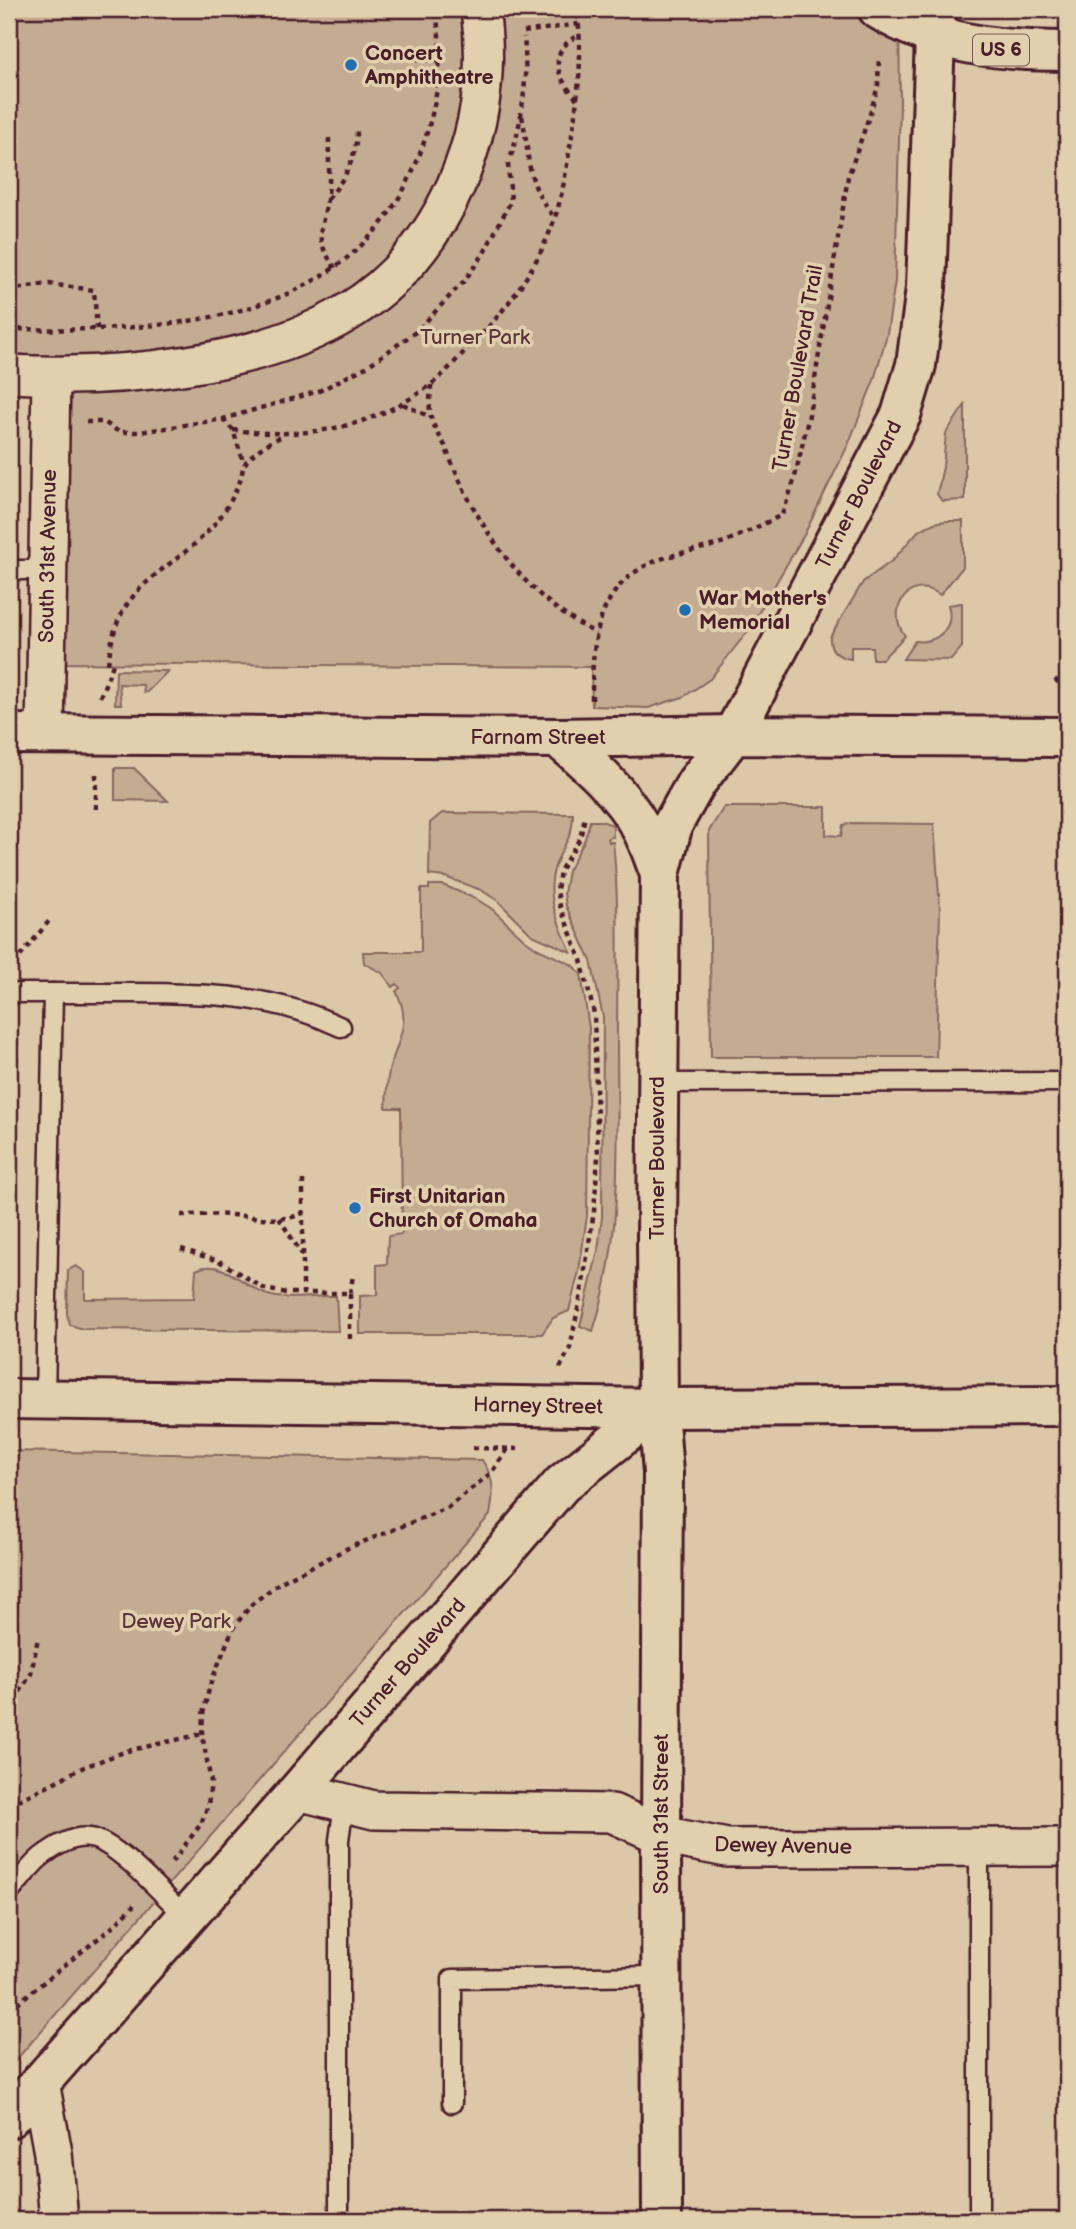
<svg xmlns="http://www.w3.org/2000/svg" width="1076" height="2229" viewBox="0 0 1076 2229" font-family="'Balsamiq Sans',sans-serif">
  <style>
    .green { fill: #c4ac93; stroke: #87665f; stroke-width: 2 }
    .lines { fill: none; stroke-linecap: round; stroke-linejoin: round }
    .service-casing { stroke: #4a1f2b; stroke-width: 23 }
    .minor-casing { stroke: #4a1f2b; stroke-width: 42 }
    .tertiary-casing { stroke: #4a1f2b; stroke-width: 44 }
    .secondary-casing { stroke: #4a1f2b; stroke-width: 44 }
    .trunk-casing { stroke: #4a1f2b; stroke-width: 44 }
    .path { stroke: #4a1f2b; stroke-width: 4.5; stroke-dasharray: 5 5; stroke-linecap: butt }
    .service { stroke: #e2cfad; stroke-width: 18 }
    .minor { stroke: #e2cfad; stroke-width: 37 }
    .tertiary { stroke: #e2cfad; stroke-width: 38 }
    .secondary { stroke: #e2cfad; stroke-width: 38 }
    .trunk { stroke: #e2cfad; stroke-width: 38 }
    .poi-dot { fill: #1f6fb2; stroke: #e2cfad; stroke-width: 2.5 }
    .labels { text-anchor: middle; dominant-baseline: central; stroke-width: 7; stroke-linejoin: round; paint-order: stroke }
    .shield { fill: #e2cfad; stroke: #785452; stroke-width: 2 }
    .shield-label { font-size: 19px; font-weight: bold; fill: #4a1f2b }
    .poi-label { font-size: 21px; font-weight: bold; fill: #4a1f2b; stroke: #e2cfad; text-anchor: start }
    .park-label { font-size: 21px; fill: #5c343b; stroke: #e2cfad }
    .street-label { font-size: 21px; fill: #4a1f2b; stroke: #e2cfad }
  </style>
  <rect width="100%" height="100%" fill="#dcc8a8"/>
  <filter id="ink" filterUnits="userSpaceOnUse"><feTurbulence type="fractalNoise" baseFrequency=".0143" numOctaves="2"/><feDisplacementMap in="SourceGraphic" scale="14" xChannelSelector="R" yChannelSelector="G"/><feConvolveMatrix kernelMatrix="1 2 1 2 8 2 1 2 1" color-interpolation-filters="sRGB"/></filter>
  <g filter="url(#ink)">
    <!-- green -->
    <g class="green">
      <polygon points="9,9 899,9 900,104 895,281 887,334 874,380 848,445 804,535 748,631 710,679 683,697 648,708 592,706 591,667 46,663 51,376 9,374"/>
      <polygon points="965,405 965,500 942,501 937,494 943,467 946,433"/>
      <path d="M946,521H963V567L940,595C912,574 884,608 905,636L882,659H873L872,647H851V659C838,657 829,651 830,637L863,582L893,560L918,531L934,523Z"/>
      <path d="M962,603V647L951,660L903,659L915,641C937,644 955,628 948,605Z"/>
      <polygon points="116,670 168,671 147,692 144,693 143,685 119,684 121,704 115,704"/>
      <polygon points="115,768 134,768 168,801 115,800"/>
      <polygon points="724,807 826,807 826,835 841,836 843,825 851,823 934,824 940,910 936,1057 711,1057 709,831"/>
      <path d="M442,813L573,814C572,840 566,839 557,861C543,894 558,922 571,952L532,935L498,901L481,890L445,877L429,875L430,823Z"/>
      <path d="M590,821H601L613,825V837L608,838L609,842H613C620,907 617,973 617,1039C617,1137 624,1237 593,1331L580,1326L598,1251L602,1217L603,1017L591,961L566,906L564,893L568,871L585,839Z"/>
      <path d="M429,885H443L476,899L492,909L524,939L538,949L571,964L581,974L589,1028L587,1216L579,1271L569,1311L553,1318L542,1334H360V1296L377,1295V1265L387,1264L388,1236L402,1234L401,1108H386C387,1095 386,1081 390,1068C398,1040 412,1021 396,991L400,988L397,984L393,987L382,973L364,963L363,952H421V889H429Z"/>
      <path d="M76,1266L85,1272V1299L194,1298L196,1270C220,1257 243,1285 265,1294C287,1302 312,1295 336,1296L338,1331L83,1329L70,1325L67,1314L68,1270Z"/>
      <path d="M9,1451L482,1460C495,1479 494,1493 490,1515L9,2068Z"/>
    </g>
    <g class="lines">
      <defs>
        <g id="service">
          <polyline points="9,570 48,570"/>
          <path d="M9,993C50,993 91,993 132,993C207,993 271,994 341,1027"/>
          <polyline points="657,1083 1067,1082"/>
          <polyline points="45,1399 53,993"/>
          <polyline points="979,1847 979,2220"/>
          <path d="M9,1893C19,1882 29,1867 41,1857C54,1847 73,1835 90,1838C116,1841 165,1897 185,1916"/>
          <polyline points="452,2103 452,1979 661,1976"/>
          <polyline points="339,2220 339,1840 344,1804"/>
        </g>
        <g id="minor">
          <path d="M9,374C70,377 128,375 188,365C309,346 404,303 456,185C481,128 489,70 480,9"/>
          <polyline points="45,735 51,376"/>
          <polyline points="298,1791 374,1810 612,1813 661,1835 727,1848 1067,1847"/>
          <polyline points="40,2082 53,2153 59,2220"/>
        </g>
        <g id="tertiary">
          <path d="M558,738C589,764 621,792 641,828C649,842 654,859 660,874"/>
          <polyline points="9,2118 298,1791 562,1484 658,1408"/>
          <polyline points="662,2220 661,1835 663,1473 658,1408 657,1236 660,874 673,824 696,783 733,735 901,415 916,365 926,288 936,9"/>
        </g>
        <g id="secondary">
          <polyline points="9,734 558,738 733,735 1067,737"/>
          <polyline points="9,1399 658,1408 1067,1406"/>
        </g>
        <path id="trunk" d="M878,9C936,45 1000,51 1067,51"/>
      </defs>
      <!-- service casing -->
      <use href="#service" class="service-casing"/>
      <!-- minor casing -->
      <use href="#minor" class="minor-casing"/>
      <!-- tertiary casing -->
      <use href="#tertiary" class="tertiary-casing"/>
      <!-- secondary casing -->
      <use href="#secondary" class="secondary-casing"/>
      <!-- trunk casing -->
      <use href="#trunk" class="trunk-casing"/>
      <!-- path -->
      <g class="path">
        <polyline points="331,12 331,9"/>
        <polyline points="524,32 579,24"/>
        <polyline points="416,60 439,60"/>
        <path d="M577,99C555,76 547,51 580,34"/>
        <path d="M522,116C531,160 524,181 555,218"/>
        <path d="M329,138C328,158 331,180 327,200C321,235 313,235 335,268"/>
        <path d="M511,156C523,118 528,76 524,37"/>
        <path d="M328,199C346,177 357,157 357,128"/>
        <polyline points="9,290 49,284 94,290 97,330"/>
        <path d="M9,329C170,332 362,327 423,145C438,101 445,55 435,9"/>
        <path d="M431,385C431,395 428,408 431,417C433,427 441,437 445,446C474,521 521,597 596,633"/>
        <polyline points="403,404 430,417"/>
        <polyline points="223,419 233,430 244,464"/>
        <polyline points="86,422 104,422 119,432 140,432 223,419 319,391 366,367 417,331 464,281 483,255 511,201 508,164"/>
        <path d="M233,430C306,439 369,430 429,386C443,376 455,361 467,349C500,317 529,280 547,238C562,206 566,169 572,135C579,90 583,54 577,9"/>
        <path d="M108,664C111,641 115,622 128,603C150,572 187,556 212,527C224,514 233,498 240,481C242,476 242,470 244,465C252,452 269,442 283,436"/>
        <polyline points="1055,679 1067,692"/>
        <polyline points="100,697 114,662"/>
        <path d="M592,700C592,647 594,592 647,565C670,553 699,551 724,542C744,534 763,524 782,515L794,481L809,415L848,177L870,114L878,86L879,56"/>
        <polyline points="96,774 96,811"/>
        <polyline points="14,964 49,921"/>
        <polyline points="303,1180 303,1293"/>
        <path d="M181,1215C197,1215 215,1214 231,1215C255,1216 281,1224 303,1213"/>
        <polyline points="279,1218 303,1256"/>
        <polyline points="181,1249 219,1261 265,1289 286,1293 350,1293 350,1339"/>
        <polyline points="350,1293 353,1276"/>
        <polyline points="560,1368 570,1348 582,1289 594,1211 598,1157 594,1013 581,960 560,906 557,890 560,871 580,838 585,817"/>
        <polyline points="473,1448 522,1449"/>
        <polyline points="9,1709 31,1674 38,1638"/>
        <polyline points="9,1805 84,1767 127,1751 202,1734"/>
        <polyline points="172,1862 201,1824 208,1805 211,1782 202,1734 203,1714 210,1685 233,1628 252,1604 279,1583 348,1548 447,1508 491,1473 510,1446"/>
        <polyline points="9,2010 115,1925 134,1905"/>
      </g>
      <!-- service -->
      <use href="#service" class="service"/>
      <!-- minor -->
      <use href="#minor" class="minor"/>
      <!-- tertiary -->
      <use href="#tertiary" class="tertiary"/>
      <!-- secondary -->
      <use href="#secondary" class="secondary"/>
      <!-- trunk -->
      <use href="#trunk" class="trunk"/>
    </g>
  </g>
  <!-- markers -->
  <g class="poi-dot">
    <circle cx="351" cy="65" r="7"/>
    <circle cx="685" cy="610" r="7"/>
    <circle cx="355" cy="1208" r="7"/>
  </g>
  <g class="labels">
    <!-- shield labels -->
    <rect class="shield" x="973" y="34.5" width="56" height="31" rx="5"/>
    <g class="shield-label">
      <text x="1001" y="50">US 6</text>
    </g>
    <!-- poi labels -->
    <g class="poi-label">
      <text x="365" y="53">Concert<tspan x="365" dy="24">Amphitheatre</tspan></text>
      <text x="699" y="598">War Mother's<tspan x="699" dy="24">Memorial</tspan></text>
      <text x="369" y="1196">First Unitarian<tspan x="369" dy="24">Church of Omaha</tspan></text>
    </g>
    <!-- park labels -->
    <g class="park-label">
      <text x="475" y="337">Turner Park</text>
      <text x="176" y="1621">Dewey Park</text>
    </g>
    <!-- street labels -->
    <g class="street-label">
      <text transform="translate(798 368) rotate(-80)">Turner Boulevard Trail</text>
      <text transform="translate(859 495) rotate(-63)">Turner Boulevard</text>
      <text transform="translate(48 556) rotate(-89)">South 31st Avenue</text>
      <text x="538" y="737">Farnam Street</text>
      <text transform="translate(657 1158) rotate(-90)">Turner Boulevard</text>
      <text transform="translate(538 1406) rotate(1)">Harney Street</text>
      <text transform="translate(408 1663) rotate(-49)">Turner Boulevard</text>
      <text transform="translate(661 1814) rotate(-90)">South 31st Street</text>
      <text transform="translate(783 1846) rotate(1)">Dewey Avenue</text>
    </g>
  </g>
  <!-- margin -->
  <rect width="1076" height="2229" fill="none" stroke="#e2cfad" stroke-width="35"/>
  <rect x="18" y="18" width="1041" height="2194" fill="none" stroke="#4a1f2b" stroke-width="2.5" filter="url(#ink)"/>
</svg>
